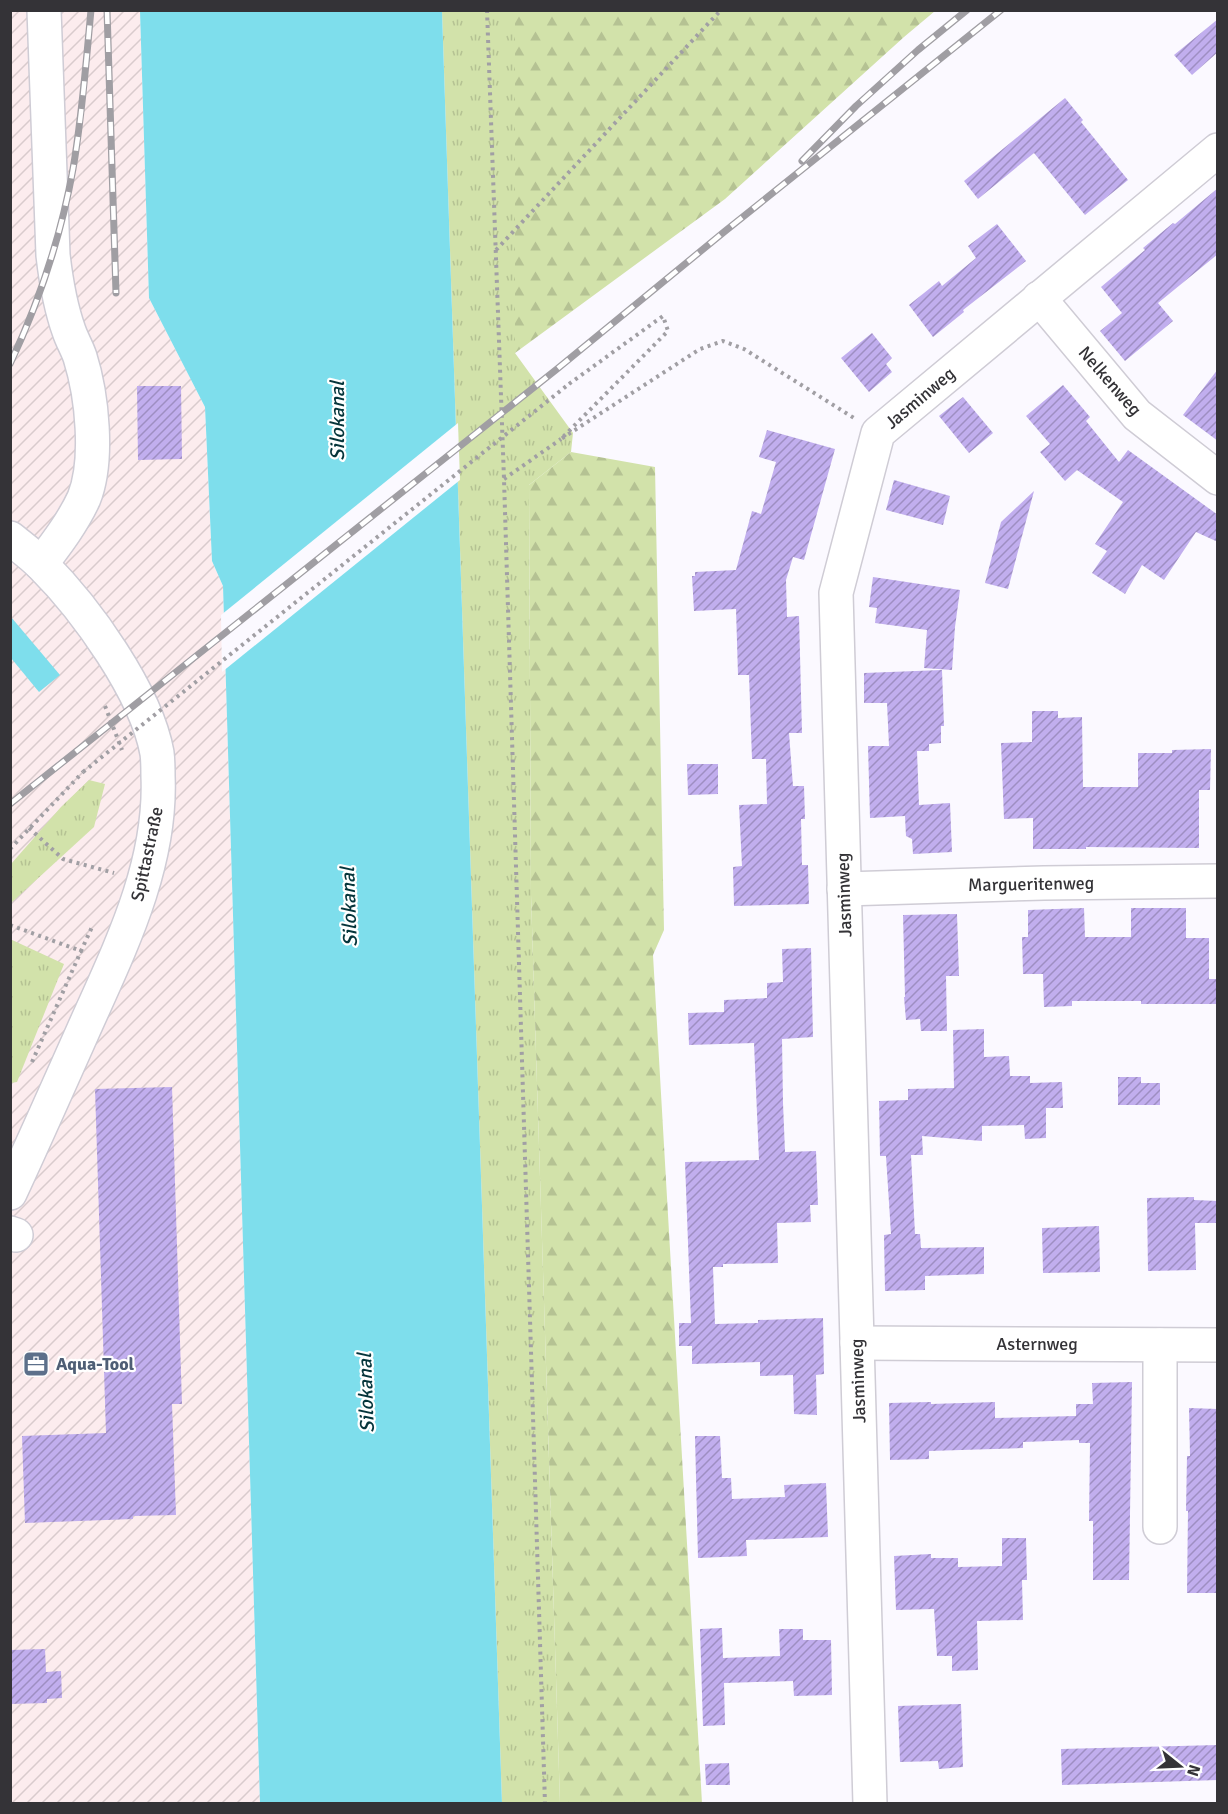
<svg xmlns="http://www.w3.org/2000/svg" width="1228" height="1814" viewBox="0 0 1228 1814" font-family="Signika,sans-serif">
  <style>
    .industrial { fill: url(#industrial-furrows) }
    .grass { fill: url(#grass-tufts) }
    .forest { fill: url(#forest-firs) }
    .water { fill: #7edeec }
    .pier { fill: #fbf9ff }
    .building { fill: url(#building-hatch) }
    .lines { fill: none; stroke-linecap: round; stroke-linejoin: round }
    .minor-casing { stroke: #cfccd5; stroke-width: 36 }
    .path { stroke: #a19fa4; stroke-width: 4; stroke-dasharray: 3 4.5; stroke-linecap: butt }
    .minor { stroke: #fff; stroke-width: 33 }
    .rail-casing { stroke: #a09ea3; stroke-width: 7 }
    .rail { stroke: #fff; stroke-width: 4.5; stroke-dasharray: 14; stroke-linecap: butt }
    .path-bridge { stroke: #a19fa4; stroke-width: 4; stroke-dasharray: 3 4.5; stroke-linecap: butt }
    .labels { text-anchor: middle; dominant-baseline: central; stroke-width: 4.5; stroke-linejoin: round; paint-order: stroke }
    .street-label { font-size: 18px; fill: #343337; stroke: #fff }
    .service-label { font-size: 18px; font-weight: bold; fill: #4e5e75; stroke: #fff; text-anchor: start }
    .water-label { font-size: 20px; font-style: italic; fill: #05353b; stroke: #fff }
  </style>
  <defs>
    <pattern id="industrial-furrows" width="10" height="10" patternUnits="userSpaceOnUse" patternTransform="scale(1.5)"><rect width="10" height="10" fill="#fcecee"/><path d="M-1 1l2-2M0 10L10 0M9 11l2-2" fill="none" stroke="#d9cbcd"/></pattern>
    <pattern id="grass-tufts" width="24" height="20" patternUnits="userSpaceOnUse" patternTransform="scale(1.5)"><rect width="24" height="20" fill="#d2e2aa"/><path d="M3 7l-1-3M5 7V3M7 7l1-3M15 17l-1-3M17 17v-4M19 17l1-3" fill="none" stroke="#b5c293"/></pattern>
    <pattern id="forest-firs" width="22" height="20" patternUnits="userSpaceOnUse" patternTransform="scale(1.5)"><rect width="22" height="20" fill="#d2e2aa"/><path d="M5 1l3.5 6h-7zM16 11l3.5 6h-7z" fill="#b5c293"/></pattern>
    <pattern id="building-hatch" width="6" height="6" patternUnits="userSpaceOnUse" patternTransform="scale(1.5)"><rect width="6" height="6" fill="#c1aeee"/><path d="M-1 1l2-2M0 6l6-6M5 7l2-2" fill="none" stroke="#9e8ec2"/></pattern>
  </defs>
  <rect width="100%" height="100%" fill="#fbf9ff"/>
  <!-- industrial -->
  <polygon class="industrial" points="11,11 140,11 149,298 205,407 212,561 223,586 260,1803 11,1804"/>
  <!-- grass -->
  <g class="grass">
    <polygon points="442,11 515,11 515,353 573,433 571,452 529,485 531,895 560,1803 502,1803"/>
    <polygon points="89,780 105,784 94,827 11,903 11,864 61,807"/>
    <polygon points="10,939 64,964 17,1082 11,1083"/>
  </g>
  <!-- forest -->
  <g class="forest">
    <polygon points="515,11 515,10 935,11 904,37 725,199 515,353"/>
    <polygon points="571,452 655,467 664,930 653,955 702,1803 560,1803 531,895 529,485"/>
  </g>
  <!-- water -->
  <g class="water">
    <polygon points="140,11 442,11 502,1803 260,1803 223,586 212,561 205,407 149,298"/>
    <polygon points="11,617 60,675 39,692 11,658"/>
  </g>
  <!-- pier -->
  <polygon class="pier" points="458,423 460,480 222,672 221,615"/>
  <!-- building -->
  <g class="building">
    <polygon points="1218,19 1218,52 1192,75 1174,55"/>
    <polygon points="1065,98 1083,120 1081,122 1128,180 1085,215 1034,153 978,199 964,181"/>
    <polygon points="1218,188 1218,254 1158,303 1173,321 1125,361 1100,331 1122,313 1101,287 1145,250 1143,248 1173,223 1175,224"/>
    <polygon points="997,224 1026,261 963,310 964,312 933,337 909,305 939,281 942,286 976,258 968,246"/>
    <polygon points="872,333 892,358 886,364 892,372 869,392 841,358"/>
    <polygon points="1218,369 1218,441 1183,415"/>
    <polygon points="1063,385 1090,417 1086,421 1119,462 1128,450 1218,515 1218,542 1196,532 1164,580 1142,565 1125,594 1092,573 1107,551 1095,544 1123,502 1077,470 1065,481 1040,452 1050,444 1026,416"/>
    <polygon points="137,386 181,386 182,459 138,460"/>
    <polygon points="963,397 993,433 969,453 939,416"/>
    <polygon points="767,430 835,449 804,560 793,557 786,580 787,617 799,616 802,733 789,733 793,786 804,786 805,819 801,819 802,865 808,865 809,904 734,906 733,867 742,866 739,805 767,804 766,759 752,759 749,675 738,675 736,609 694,611 692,576 695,576 695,572 736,570 752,511 761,514 776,462 759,457"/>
    <polygon points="894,480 950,496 943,525 886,510"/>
    <polygon points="1034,491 1008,589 985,583 1001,522"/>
    <polygon points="873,577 960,590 955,627 952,670 924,668 927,630 875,623 877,608 869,607"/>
    <polygon points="942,670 944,726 941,726 941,743 929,744 929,751 917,751 919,805 950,803 952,852 913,854 912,839 906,836 905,816 870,818 868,746 889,746 887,703 864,703 864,673"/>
    <polygon points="1032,711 1058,711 1058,718 1082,717 1083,787 1138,787 1138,753 1172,753 1172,750 1211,749 1210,790 1199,790 1199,848 1086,847 1086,849 1033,849 1033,818 1004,819 1001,743 1032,742"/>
    <polygon points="687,764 718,764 718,794 688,795"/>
    <polygon points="1084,908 1085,937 1131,937 1131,908 1186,908 1186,938 1209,938 1209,979 1218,979 1218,1004 1141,1004 1141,1001 1072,1001 1072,1006 1044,1007 1043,974 1023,974 1022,937 1028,937 1028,910"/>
    <polygon points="957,914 959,976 946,976 947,1031 921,1031 920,1019 906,1020 904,997 905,997 903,915"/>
    <polygon points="811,948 813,1037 782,1039 783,1103 785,1152 816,1151 818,1205 810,1205 811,1222 777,1223 778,1263 723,1264 723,1267 713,1267 715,1324 758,1323 758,1320 823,1318 824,1374 816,1375 817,1415 794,1414 793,1375 760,1376 760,1362 692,1364 692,1346 679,1346 679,1323 691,1323 685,1162 759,1160 754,1043 689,1045 688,1013 724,1012 724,1000 767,998 767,983 783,982 782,949"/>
    <polygon points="984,1029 984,1057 1009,1056 1010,1076 1030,1076 1030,1083 1062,1082 1063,1108 1046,1108 1046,1138 1025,1139 1024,1125 982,1126 982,1141 922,1136 923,1155 911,1155 915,1234 920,1234 921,1248 984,1247 984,1274 925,1276 925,1290 885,1291 884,1235 891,1234 886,1156 880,1156 879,1101 908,1100 908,1089 954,1088 953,1030"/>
    <polygon points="1118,1077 1141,1077 1141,1083 1160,1083 1160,1105 1118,1105"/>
    <polygon points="172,1087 182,1404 172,1404 176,1515 133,1516 133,1519 25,1523 22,1436 106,1433 95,1089"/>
    <polygon points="1194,1197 1194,1200 1218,1201 1218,1223 1195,1223 1196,1270 1148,1271 1147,1198"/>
    <polygon points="1099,1226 1100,1272 1043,1273 1042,1228"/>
    <polygon points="1132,1382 1129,1580 1093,1580 1093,1521 1089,1521 1090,1443 1079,1443 1079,1440 1023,1442 1023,1448 929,1451 929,1459 890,1460 889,1403 931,1402 931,1404 995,1402 995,1418 1076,1416 1076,1404 1093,1404 1092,1383"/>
    <polygon points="1189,1408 1218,1409 1218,1593 1187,1593 1188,1511 1186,1511 1187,1456 1190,1456"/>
    <polygon points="695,1436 720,1436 722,1478 731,1478 732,1499 785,1497 784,1485 826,1483 828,1537 746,1540 747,1556 698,1558"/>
    <polygon points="1002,1538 1026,1538 1027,1580 1022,1580 1023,1620 977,1621 978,1670 952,1671 952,1656 937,1656 934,1609 896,1610 894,1556 931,1554 931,1558 958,1558 958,1567 1002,1566"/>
    <polygon points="722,1628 723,1658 780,1656 779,1629 803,1629 803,1640 831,1640 832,1695 794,1696 793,1681 724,1683 725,1725 703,1726 700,1629"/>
    <polygon points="45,1649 46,1672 61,1671 62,1698 47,1699 47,1703 10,1704 10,1650"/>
    <polygon points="961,1704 963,1767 939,1769 938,1761 900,1762 898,1706"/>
    <polygon points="1218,1745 1218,1780 1062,1785 1061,1749"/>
    <polygon points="729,1763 730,1785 706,1785 705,1764"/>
  </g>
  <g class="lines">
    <defs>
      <g id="minor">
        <polyline points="1039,298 1137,415 1218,478"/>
        <path d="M10,538C21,547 32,555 42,565C86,609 146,692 157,753C158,760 158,769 158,776C162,866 119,950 83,1031C59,1085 35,1139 10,1193"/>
        <path d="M41,564C57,543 73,522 84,498C99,460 92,395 80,357C77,348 72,340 69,331C60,306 56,281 53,255L44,10"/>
        <polyline points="844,889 1044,883 1218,881"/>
        <polyline points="10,1233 16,1235"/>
        <polyline points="857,1343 1218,1345"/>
        <polyline points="1160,1345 1160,1527"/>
        <polyline points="870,1804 836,593 878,433 1218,150"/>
      </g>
    </defs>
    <!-- minor casing -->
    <use href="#minor" class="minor-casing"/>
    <!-- path -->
    <g class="path">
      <polyline points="487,10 504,479 545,1804"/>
      <polyline points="496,250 721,10"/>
      <polyline points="569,384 663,316 668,331 561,439 700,349 723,341 744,349 854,418"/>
      <polyline points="504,479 561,439"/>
      <polyline points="105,706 122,750"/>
      <polyline points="29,828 63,859 114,873"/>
      <polyline points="10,849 83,772"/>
      <polyline points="10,925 81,951 92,927"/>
      <polyline points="32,1062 81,951 86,953"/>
    </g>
    <!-- minor -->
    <use href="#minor" class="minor"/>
    <defs>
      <g id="rail">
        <polyline points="107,10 116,293"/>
        <polyline points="802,161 856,106 918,50 967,10"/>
        <path d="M10,364C39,302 61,236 73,169C82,117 86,63 91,10"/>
        <polyline points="10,804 557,369 724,232 1001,10"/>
      </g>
    </defs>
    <!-- rail casing -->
    <use href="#rail" class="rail-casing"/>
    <!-- rail -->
    <use href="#rail" class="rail"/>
    <!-- path-bridge -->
    <polyline class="path-bridge" points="83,772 569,384"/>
  </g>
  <!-- icons -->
  <defs>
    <symbol id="office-square" viewBox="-11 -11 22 22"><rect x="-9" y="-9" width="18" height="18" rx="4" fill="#5c6f8a" stroke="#fff"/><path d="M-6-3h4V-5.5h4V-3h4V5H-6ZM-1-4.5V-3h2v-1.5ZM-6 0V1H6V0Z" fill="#fff"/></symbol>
  </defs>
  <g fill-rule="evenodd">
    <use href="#office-square" x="21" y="1349" width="30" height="30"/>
  </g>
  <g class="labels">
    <!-- street labels -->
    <g class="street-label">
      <text transform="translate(1110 381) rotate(49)">Nelkenweg</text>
      <text transform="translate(920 398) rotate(-40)">Jasminweg</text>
      <text transform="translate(147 854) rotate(-78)">Spittastraße</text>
      <text transform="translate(1031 884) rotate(-1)">Margueritenweg</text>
      <text transform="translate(844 895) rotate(-92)">Jasminweg</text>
      <text x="1037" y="1344">Asternweg</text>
      <text transform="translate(858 1381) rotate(-92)">Jasminweg</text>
    </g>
    <!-- service labels -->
    <g class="service-label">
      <text x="56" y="1364">Aqua-Tool</text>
    </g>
    <!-- water labels -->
    <g class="water-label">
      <text transform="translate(337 421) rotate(-90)">Silokanal</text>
      <text transform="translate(349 907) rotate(-92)">Silokanal</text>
      <text transform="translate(366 1393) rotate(-92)">Silokanal</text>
    </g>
  </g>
  <!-- border -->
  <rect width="1228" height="1814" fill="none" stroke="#343337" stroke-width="24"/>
  <!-- north arrow -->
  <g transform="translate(1180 1766) rotate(108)" stroke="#ffffff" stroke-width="4.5" paint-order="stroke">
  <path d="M0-4.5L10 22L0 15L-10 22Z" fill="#343337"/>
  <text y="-9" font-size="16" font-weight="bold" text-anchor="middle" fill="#343337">N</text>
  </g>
</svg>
